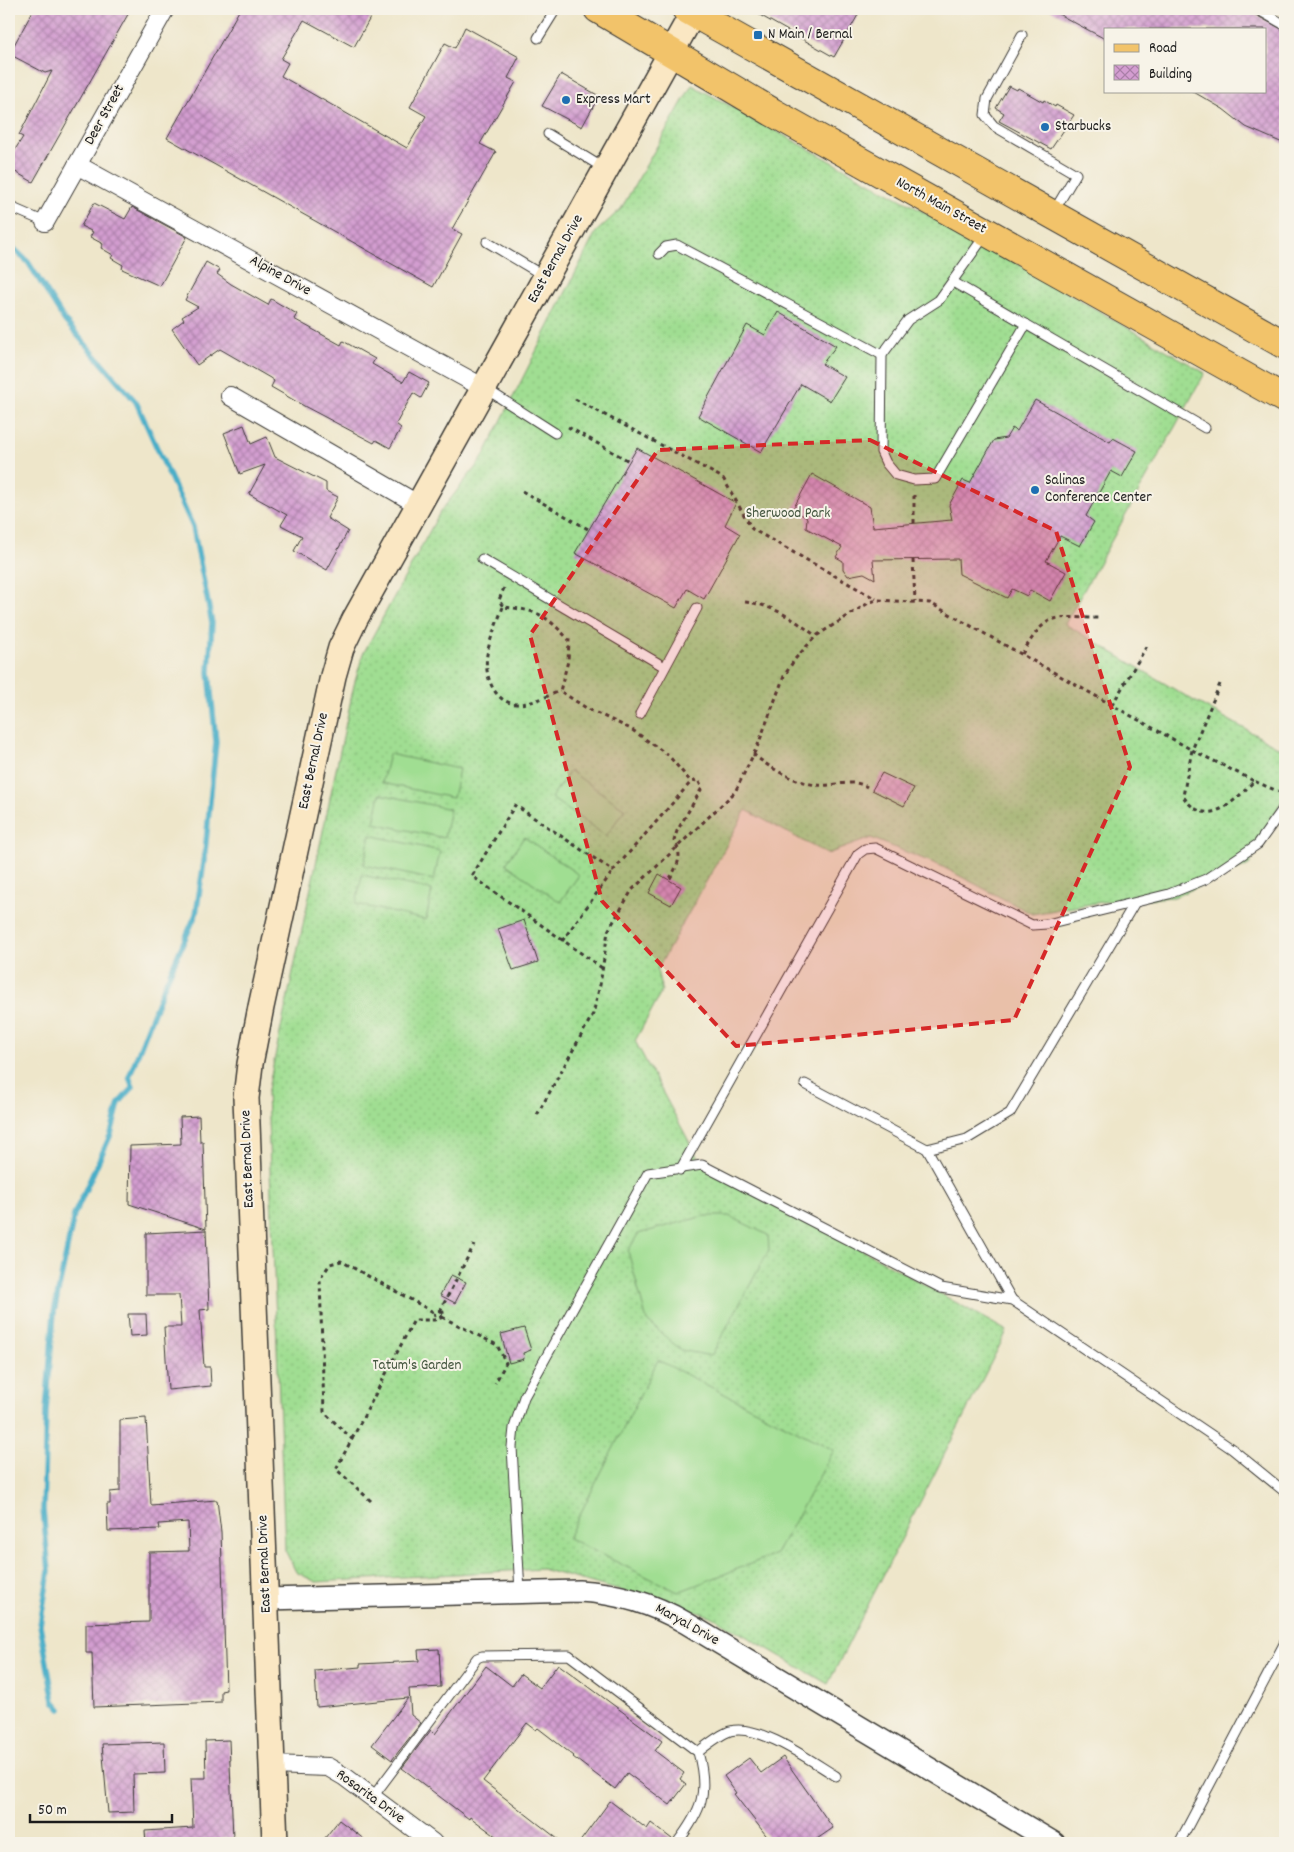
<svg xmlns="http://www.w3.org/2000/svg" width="1294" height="1852" viewBox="0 0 1294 1852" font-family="Dekko,sans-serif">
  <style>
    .grass { fill: url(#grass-dots); stroke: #5e7d57 }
    .garden { fill: #a0de92; stroke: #5e7d57 }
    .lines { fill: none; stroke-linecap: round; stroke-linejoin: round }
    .stream { stroke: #49aec8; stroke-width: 5.5 }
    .building { fill: url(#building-cross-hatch) }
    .service-casing { stroke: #3c3a36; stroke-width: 11 }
    .minor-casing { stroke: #3c3a36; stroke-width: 20 }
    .tertiary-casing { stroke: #3c3a36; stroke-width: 24 }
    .secondary-casing { stroke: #3c3a36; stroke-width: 28 }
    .primary-casing { stroke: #3c3a36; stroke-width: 30 }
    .path { stroke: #3c3a36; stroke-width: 3; stroke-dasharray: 4 4; stroke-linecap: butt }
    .service { stroke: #fff; stroke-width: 9 }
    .minor { stroke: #fff; stroke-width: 18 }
    .tertiary { stroke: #fff; stroke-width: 21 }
    .secondary { stroke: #fae7c3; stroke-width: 25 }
    .primary { stroke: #f2c36a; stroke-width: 28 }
    .marked { fill: #d62828; fill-opacity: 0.2; stroke: #d62828; stroke-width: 4; stroke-dasharray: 10 6; stroke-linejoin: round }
    .poi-dot { fill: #1f6fb2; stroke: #f7f3e8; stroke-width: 2 }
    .labels { text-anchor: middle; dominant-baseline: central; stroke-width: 4; stroke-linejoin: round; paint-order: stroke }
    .poi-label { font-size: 15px; fill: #1c1c1c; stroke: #f7f3e8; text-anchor: start }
    .street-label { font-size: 15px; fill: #1c1c1c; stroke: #f7f3e8 }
    .park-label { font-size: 15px; fill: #44563f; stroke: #f7f3e8 }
  </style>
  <defs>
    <pattern id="grass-dots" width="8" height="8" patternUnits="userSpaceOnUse" patternTransform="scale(1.25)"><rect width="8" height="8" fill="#a0de92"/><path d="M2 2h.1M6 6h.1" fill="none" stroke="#89be7d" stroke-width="1.8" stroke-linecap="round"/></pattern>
    <pattern id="building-cross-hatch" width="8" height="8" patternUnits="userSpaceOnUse" patternTransform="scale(1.25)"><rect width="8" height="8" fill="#d39dd0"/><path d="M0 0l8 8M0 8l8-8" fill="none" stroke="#aa7fa8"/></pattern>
  </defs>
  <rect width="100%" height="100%" fill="#f7f3e8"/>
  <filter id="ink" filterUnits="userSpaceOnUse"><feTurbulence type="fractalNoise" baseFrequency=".02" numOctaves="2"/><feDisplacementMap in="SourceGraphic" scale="10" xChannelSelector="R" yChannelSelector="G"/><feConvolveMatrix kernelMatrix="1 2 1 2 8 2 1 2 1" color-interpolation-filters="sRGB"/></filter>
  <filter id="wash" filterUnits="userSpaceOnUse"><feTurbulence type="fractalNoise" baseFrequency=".0096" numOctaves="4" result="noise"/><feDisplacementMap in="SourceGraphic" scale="20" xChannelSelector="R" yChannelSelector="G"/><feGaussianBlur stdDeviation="1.12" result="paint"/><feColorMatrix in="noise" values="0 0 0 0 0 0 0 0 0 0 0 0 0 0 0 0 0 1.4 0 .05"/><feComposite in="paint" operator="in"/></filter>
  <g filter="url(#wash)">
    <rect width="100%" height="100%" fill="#eee6ca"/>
    <!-- grass -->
    <polygon class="grass" points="692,85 1015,262 1205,373 1065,624 1189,698 1285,751 1285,794 1249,865 1174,897 1102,902 1032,914 941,866 871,838 827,854 746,810 657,970 662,991 635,1041 698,1158 1007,1331 828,1684 711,1616 542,1569 316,1582 296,1572 285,1550 267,1094 354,685 363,654 440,512 482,459 596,232 621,209"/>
    <!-- garden -->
    <g class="garden">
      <polygon points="389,754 459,769 453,798 382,783"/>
      <polygon points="570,771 625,809 606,836 551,798"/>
      <polygon points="380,794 450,809 444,838 374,823"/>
      <polygon points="370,835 440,851 434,880 364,865"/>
      <polygon points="524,837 579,875 560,902 506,864"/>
      <polygon points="362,875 432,890 426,920 356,904"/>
      <polygon points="704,1216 729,1216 768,1235 769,1250 711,1356 681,1350 647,1321 628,1251 638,1234"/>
      <polygon points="658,1360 834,1450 776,1554 678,1592 568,1538"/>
    </g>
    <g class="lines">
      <!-- stream -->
      <polyline class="stream" points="9,244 28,262 65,321 136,402 193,527 212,623 209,672 216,742 204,862 196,914 162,991 129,1077 133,1087 119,1103 111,1134 74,1215 54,1312 46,1411 43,1510 49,1571 40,1625 54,1701 61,1709"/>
    </g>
    <g id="blocks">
      <!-- building -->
      <g class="building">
        <polygon points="34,9 131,9 33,182 12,170 14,166 10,164 14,158 11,156 23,137 19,135 52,71 45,73 9,54"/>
        <polygon points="240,9 375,9 354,47 304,20 281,59 288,63 281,76 407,148 426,116 410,107 445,43 455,48 465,27 519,57 508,78 516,82 480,144 496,152 452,229 462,234 433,287 167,138"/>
        <polygon points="749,9 848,9 858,15 834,57"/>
        <polygon points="1049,9 1251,9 1254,14 1285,31 1285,144 1246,127 1223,109 1192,91 1265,91 1265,29 1105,29 1105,39"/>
        <polygon points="561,74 599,96 582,127 542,106"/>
        <polygon points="1009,86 1017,90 1018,88 1043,102 1044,100 1055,107 1056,105 1074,115 1051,149 999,121 1004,113 996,108"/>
        <polygon points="94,203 125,219 132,207 187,237 160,286 122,269 123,265 111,258 113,255 101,248 103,244 90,237 93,232 81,226"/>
        <polygon points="206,262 220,270 217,274 231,284 268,305 271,299 297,314 294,319 341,345 343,341 375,359 372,364 403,382 409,372 429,383 421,398 413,393 396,424 401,428 390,448 376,440 374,443 304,406 271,387 274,381 270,378 220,349 197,365 172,329 184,320 182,317 198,307 185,300"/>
        <polygon points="778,312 836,346 822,364 845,377 830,401 801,384 761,452 698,416 747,325 765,335"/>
        <polygon points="1035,400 1110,442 1113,438 1137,451 1122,477 1111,471 1086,516 1094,522 1080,546 1060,536 1046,561 1066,572 1050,601 1030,590 1027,596 1012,589 1007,598 959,574 958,559 873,560 875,579 864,573 848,576 843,569 843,561 836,557 842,547 806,528 807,518 793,509 812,474 870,507 873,527 952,520 949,505 963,480 970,483 994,440 1006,438 1012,428 1017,431"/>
        <polygon points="244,425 251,444 267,437 275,457 326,483 326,491 338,497 327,518 348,531 327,570 294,551 302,536 281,525 287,515 249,494 265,465 240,474 224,433"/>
        <polygon points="637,448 736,503 725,525 740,534 704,599 687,589 676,608 575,553"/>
        <polygon points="882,773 914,788 904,806 872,790"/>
        <polygon points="659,874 681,887 671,905 649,893"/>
        <polygon points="524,920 538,962 513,970 498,929"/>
        <polygon points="199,1116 200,1142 203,1142 206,1229 129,1204 130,1146 181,1144 180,1117"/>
        <polygon points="206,1230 209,1309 200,1310 204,1367 210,1367 211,1386 168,1390 164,1327 181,1327 179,1295 146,1295 146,1233"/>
        <polygon points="451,1275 466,1282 455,1303 440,1295"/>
        <polygon points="128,1314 146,1314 147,1335 130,1336"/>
        <polygon points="524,1328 531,1350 523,1353 524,1359 509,1363 501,1334"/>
        <polygon points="146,1418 151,1505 217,1500 221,1532 226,1690 221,1691 221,1702 94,1707 92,1653 86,1653 86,1624 149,1622 149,1552 189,1551 188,1522 159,1524 160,1529 108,1531 107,1504 110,1504 110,1492 120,1491 120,1420"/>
        <polygon points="439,1649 441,1687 409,1689 411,1715 421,1723 392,1760 372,1745 408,1698 317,1707 315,1671 360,1667 360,1664 419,1661 418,1650"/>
        <polygon points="558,1664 662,1741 655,1751 684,1773 680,1779 686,1784 670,1805 627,1773 615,1789 573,1757 574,1756 538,1728 536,1730 527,1723 483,1781 563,1843 505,1843 470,1817 469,1819 402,1768 431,1730 435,1734 486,1666 512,1686 521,1674 540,1688"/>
        <polygon points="229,1740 233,1838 220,1838 220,1843 146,1843 145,1831 193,1828 191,1778 206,1778 205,1741"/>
        <polygon points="164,1742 165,1773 133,1774 134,1812 108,1813 102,1744"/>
        <polygon points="783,1757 833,1828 811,1843 772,1843 734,1794 736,1793 724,1776 749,1758 761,1773"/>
        <polygon points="610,1801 647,1829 651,1823 672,1839 671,1843 579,1843"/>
        <polygon points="339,1820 369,1843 321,1843"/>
      </g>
    </g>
  </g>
  <g filter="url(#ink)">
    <use href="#blocks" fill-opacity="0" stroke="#3c3a36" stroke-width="1"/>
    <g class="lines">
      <defs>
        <g id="service">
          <polyline points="1257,9 1285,25"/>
          <polyline points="1022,35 987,99 985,115 994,126 1076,174 1054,211"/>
          <polyline points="538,38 556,9"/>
          <polyline points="548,134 605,169"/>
          <polyline points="9,202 15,209 45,222"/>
          <polyline points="986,234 939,300 908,320 882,355 881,452 886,463 896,475 914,480 935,479 1026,324"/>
          <polyline points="487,242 544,276"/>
          <polyline points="659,254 666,247 677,245 882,355"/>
          <polyline points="953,282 1205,428"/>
          <polyline points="486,389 555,433"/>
          <polyline points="482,559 663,666"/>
          <polyline points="640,714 697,608"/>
          <polyline points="805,1084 927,1149 967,1139 1010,1113 1134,904"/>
          <polyline points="927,1149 1012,1300"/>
          <polyline points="680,1170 858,854 865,849 875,848 1032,925 1047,924 1169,894 1206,879 1258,844 1285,806"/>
          <polyline points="520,1592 512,1447 514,1428 524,1397 648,1173 702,1165 941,1288 1012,1300 1232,1449 1285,1492"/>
          <path d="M698,1752C707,1745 719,1735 730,1731C759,1723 811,1761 836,1776"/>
          <path d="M372,1798L477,1658L482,1656L569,1655L698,1752C709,1793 702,1810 677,1843"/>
          <polyline points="1179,1843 1285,1642"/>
        </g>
        <g id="minor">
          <polyline points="77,165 484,388"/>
          <polyline points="45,222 165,9"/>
          <polyline points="230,396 419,505"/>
          <polyline points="271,1765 328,1767 345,1777 433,1843"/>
        </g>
        <path id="tertiary" d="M267,1599L579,1591C618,1593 652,1603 686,1623L1054,1843"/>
        <polyline id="secondary" points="275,1843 246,1098 250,1064 261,1007 333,676 341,648 355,619 693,13"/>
        <g id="primary">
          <polyline points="598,9 772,112 1285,399"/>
          <polyline points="686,9 1285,345"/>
        </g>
      </defs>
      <!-- service casing -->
      <use href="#service" class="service-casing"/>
      <!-- minor casing -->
      <use href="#minor" class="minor-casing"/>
      <!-- tertiary casing -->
      <use href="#tertiary" class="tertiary-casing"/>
      <!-- secondary casing -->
      <use href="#secondary" class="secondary-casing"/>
      <!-- primary casing -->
      <use href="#primary" class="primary-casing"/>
      <!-- path -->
      <g class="path">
        <polyline points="575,399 723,478 752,529 876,599"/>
        <polyline points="568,427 629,461"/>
        <polyline points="522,491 588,529"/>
        <polyline points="914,523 914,493"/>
        <polyline points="913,560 915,601"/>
        <path d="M504,588L499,600L503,607C538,610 546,615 569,640L568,661L560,691L588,709L631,729L668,755L691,782"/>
        <path d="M745,602C774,605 793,619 816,636"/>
        <path d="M503,607C498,621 491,635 488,650C482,671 493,706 520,704C534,703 547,696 560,691"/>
        <path d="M1022,654C1048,610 1052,618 1100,618"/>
        <polyline points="1220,684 1192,750 1254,781"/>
        <polyline points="1112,705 1148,644"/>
        <path d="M753,754C771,769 794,782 817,785C834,787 853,778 867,787"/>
        <polyline points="562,941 613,871"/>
        <path d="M602,968L472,876L515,805L613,871L691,782L698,780L702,788L677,831L674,841C684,856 677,866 669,880"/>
        <path d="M537,1115L593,1014L600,985L608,931L632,890L735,792L758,745L784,676L795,659L816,636L870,602L877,600L930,603L1192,750L1183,796C1206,831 1234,802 1254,781L1282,793"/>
        <circle cx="438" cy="1314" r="3.5"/>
        <polyline points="440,1311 474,1245"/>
        <polyline points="442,1317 497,1345 506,1363 495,1383"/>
        <polyline points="352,1439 414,1320 434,1320 444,1317 442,1308"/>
        <polyline points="371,1501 336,1469 352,1439 324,1412 320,1279 330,1264 341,1261 435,1313"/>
      </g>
      <!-- service -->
      <use href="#service" class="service"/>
      <!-- minor -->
      <use href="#minor" class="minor"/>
      <!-- tertiary -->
      <use href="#tertiary" class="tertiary"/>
      <!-- secondary -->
      <use href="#secondary" class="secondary"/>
      <!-- primary -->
      <use href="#primary" class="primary"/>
    </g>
  </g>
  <!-- marked area -->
  <path class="marked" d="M870,440L1056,531L1130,767L1014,1020L736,1046L602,901L530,635L658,450Z"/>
  <!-- markers -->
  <g class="poi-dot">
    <rect x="753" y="30" width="10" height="10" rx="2.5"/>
    <circle cx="566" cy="100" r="5"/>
    <circle cx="1045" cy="127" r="5"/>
    <circle cx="1035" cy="490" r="5"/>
  </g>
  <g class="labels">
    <!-- poi labels -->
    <g class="poi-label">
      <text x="768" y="35">N Main / Bernal</text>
      <text x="576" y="100">Express Mart</text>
      <text x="1055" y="127">Starbucks</text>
      <text x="1045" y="481">Salinas<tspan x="1045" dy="17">Conference Center</tspan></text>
    </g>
    <!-- street labels -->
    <g class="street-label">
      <text transform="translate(105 115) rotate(-61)">Deer Street</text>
      <text transform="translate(941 206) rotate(29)">North Main Street</text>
      <text transform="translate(556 259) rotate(-61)">East Bernal Drive</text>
      <text transform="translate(280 276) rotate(29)">Alpine Drive</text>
      <text transform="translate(314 761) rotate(-78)">East Bernal Drive</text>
      <text transform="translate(248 1159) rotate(-92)">East Bernal Drive</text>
      <text transform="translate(265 1564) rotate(-92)">East Bernal Drive</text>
      <text transform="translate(687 1625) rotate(29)">Maryal Drive</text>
      <text transform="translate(370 1797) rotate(36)">Rosarita Drive</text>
    </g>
    <!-- park labels -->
    <g class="park-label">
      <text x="788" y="514">Sherwood Park</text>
      <text x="417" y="1366">Tatum's Garden</text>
    </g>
  </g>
  <!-- margin -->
  <rect width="1294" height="1852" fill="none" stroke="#f7f3e8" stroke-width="30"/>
  <!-- legend -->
  <rect x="1104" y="28" width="162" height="65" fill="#f7f3e8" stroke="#9f9d96"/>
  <rect x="1114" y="44" width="25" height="8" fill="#f2c36a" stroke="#9f9d96"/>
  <text x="1149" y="52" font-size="15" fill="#1c1c1c">Road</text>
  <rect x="1114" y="65" width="25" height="15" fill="url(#building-cross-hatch)" stroke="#9f9d96"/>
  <text x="1149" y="78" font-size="15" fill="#1c1c1c">Building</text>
  <!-- scale -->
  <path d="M30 1814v8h142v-8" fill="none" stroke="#1c1c1c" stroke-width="2.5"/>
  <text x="38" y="1814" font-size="15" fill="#1c1c1c" stroke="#f7f3e8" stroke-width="4" paint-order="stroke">50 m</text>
</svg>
